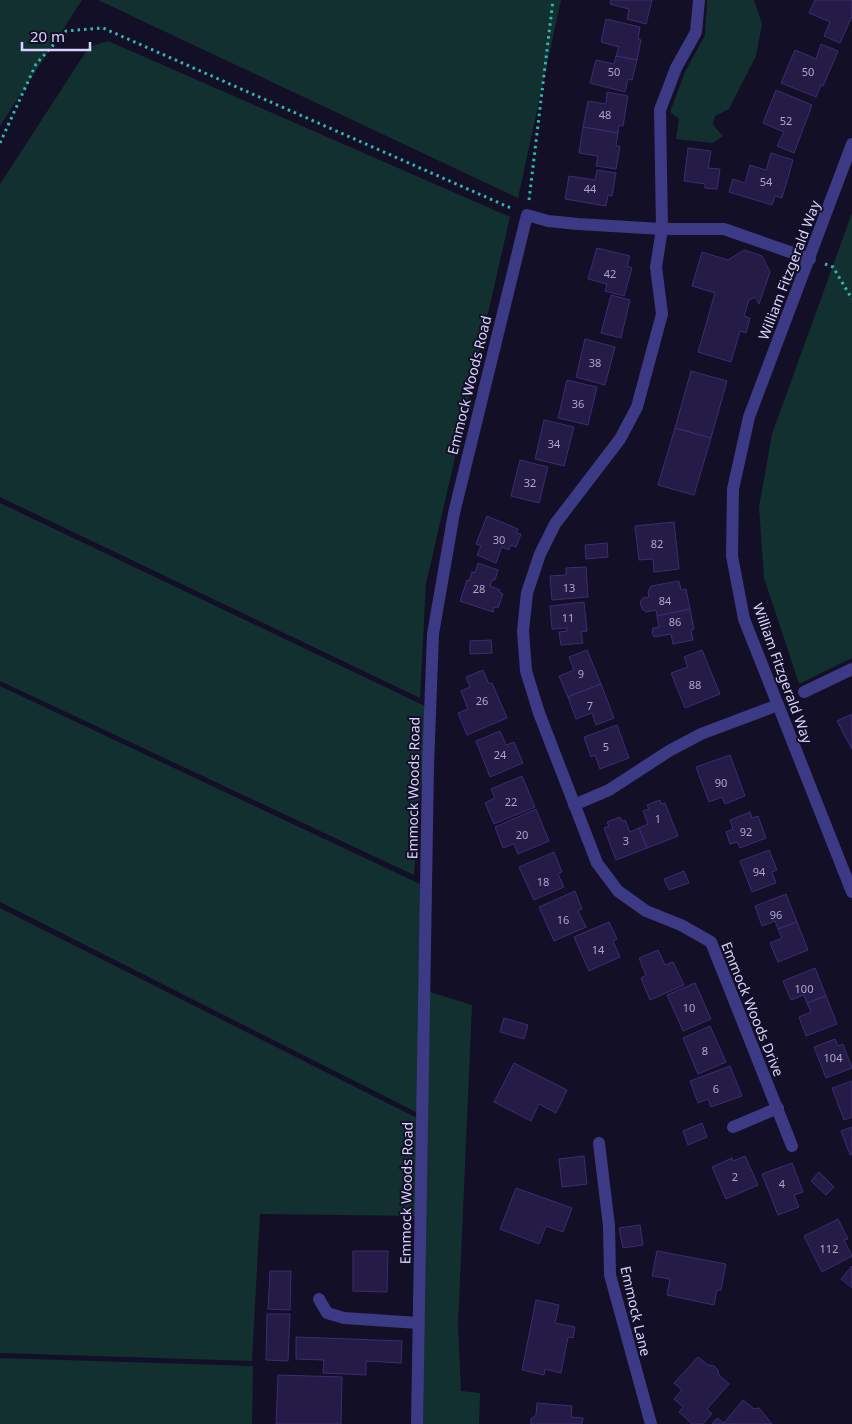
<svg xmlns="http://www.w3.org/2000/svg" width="852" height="1424" viewBox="0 0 852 1424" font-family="'Noto Sans',sans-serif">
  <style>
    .green { fill: #12302f }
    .building { fill: #241b47; stroke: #3b2d73 }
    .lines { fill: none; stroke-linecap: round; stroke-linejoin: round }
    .path { stroke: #2fb8b0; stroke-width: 3; stroke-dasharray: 2.5 4; stroke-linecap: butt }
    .minor { stroke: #3d3a85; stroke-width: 12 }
    .labels { text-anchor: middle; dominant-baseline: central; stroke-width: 4; stroke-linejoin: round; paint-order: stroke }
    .number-label { font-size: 11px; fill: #aca6d1 }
    .street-label { font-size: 14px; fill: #d9d4ff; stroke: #130f26 }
  </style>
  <rect width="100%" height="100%" fill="#130f26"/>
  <!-- green -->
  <g class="green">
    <polygon points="0,0 82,0 0,126"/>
    <polygon points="98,0 561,0 518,198"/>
    <polygon points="707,0 754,0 762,24 756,56 729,109 715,116 713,125 723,136 713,143 676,139 679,119 670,112 685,72 705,35"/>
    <polygon points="108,41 510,217 426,584 420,698 0,497 0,184 89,47"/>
    <polygon points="852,213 852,658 799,684 764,578 759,507 772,434"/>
    <polygon points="0,503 427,707 414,875 0,681"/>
    <polygon points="0,686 422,885 418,1113 0,902"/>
    <polygon points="0,908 421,1120 420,1216 260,1214 252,1361 0,1353"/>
    <polygon points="424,990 472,1005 458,1326 461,1391 480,1393 479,1424 417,1424"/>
    <polygon points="0,1358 253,1366 252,1424 0,1424"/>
  </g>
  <!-- building -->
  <g class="building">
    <polygon points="611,0 652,0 646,24 627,19 629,9 610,4"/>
    <polygon points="815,0 852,0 852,16 840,43 824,36 830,22 809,13"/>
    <polygon points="606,19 640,27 638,39 641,40 637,60 616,56 619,47 601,42"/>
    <polygon points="821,44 838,51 823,86 821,85 816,97 781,83 795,50 816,59"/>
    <polygon points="616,56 637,60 632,80 628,79 625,92 590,83 596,60 614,64"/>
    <polygon points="776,90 812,105 794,153 777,146 784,132 763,123"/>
    <polygon points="607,92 628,96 623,126 619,125 618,133 583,127 588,101 606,104"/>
    <polygon points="583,127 618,133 616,146 620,146 616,169 596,166 598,156 579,153"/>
    <polygon points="688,148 711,151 708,168 720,169 717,189 705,188 705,184 684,181"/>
    <polygon points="771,153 793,160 782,198 775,196 772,205 729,192 733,179 745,183 750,165 766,170"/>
    <polygon points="597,170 616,173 612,196 608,195 606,206 565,199 569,176 595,180"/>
    <polygon points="597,248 630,256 627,266 632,268 624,296 605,291 607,284 588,279"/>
    <polygon points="744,250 762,256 770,272 759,304 755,297 749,300 744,316 750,318 746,333 740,331 731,362 698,352 715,293 692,286 702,252 728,260"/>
    <polygon points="611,295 630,300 621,338 601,333"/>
    <polygon points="585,339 615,347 605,385 576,377"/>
    <polygon points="691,371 727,381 711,438 675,428"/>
    <polygon points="567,380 597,387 588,425 558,418"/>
    <polygon points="544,420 574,427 564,466 535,459"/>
    <polygon points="675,428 711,438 694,495 658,485"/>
    <polygon points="520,460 548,467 539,503 511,496"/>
    <polygon points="487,516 518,529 516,533 521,534 516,547 511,545 509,550 502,547 496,563 477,555 481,546 476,544"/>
    <polygon points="674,522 679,569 654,572 653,559 639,560 635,526"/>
    <polygon points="607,543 608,557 586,559 585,545"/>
    <polygon points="478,563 498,570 495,580 492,580 490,586 500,590 499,592 503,594 498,608 494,607 493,612 460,601 467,580 469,581 472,572 475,573"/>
    <polygon points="586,567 588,597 552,600 550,576 566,575 566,568"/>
    <polygon points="679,581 681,590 686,589 690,609 657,616 656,610 646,612 642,609 640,602 643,598 649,597 648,592 651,586"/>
    <polygon points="584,602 587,631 581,632 583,643 561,645 559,632 567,631 567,628 552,629 550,606"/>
    <polygon points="690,609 694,629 691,630 693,640 673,644 671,634 654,637 652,633 653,628 659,627 657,616"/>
    <polygon points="491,640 492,653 470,654 470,641"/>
    <polygon points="587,650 601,684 568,697 559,676 574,670 569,657"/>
    <polygon points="702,650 720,694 685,708 671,673 688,667 684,657"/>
    <polygon points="483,670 489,684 492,683 507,718 467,735 458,713 468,709 461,691 470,687 466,677"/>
    <polygon points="601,684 614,718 596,725 592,713 576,719 568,697"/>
    <polygon points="852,714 852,749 837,721"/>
    <polygon points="617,725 629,758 600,769 595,755 591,757 584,737"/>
    <polygon points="500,731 506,745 514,742 523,763 490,777 476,741"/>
    <polygon points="730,755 745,796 725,804 722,797 709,802 696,767"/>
    <polygon points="522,776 535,807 494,824 485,803 495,798 491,789"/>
    <polygon points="660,800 661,804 665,803 678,836 647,848 639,828 648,824 643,811 649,809 647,805"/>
    <polygon points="536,809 549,841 518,854 514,844 503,848 495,827"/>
    <polygon points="750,812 752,818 758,816 766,838 740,848 737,842 730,844 726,832 733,829 730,820"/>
    <polygon points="620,817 622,821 625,820 630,832 639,828 647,848 616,860 604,828 609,826 607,822"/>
    <polygon points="769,850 777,870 772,872 776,883 752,892 740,861"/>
    <polygon points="554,852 562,872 558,874 564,887 534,900 519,867"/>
    <polygon points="684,871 689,883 669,890 664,879"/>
    <polygon points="575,891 582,909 578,911 586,927 554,941 539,907"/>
    <polygon points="786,894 797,922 778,929 775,921 762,926 755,906"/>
    <polygon points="609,922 617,939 613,941 620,957 589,971 574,937"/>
    <polygon points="797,922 808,950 778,962 770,943 782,938 778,929"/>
    <polygon points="658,950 665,965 673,962 684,985 650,1000 641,978 646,975 639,958"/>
    <polygon points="815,968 826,996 807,1003 804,995 791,1000 783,981"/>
    <polygon points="695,983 711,1019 683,1031 667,995"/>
    <polygon points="826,996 837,1024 806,1036 799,1017 811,1012 807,1003"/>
    <polygon points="504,1018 528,1025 524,1039 500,1032"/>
    <polygon points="710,1026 726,1062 698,1074 683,1038"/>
    <polygon points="835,1039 838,1046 843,1044 852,1068 826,1078 814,1047"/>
    <polygon points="514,1063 567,1090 556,1113 539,1104 531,1121 494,1102"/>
    <polygon points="730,1066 742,1096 711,1107 708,1099 698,1103 690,1081"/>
    <polygon points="852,1081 852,1117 844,1120 832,1088"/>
    <polygon points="702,1123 707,1137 688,1145 683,1131"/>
    <polygon points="852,1127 852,1154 850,1155 841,1131"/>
    <polygon points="584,1156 587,1184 562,1187 559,1159"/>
    <polygon points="745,1156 758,1185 726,1199 712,1167 732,1158 733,1161"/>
    <polygon points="792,1163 803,1192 794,1195 799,1207 778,1215 762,1174"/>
    <polygon points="819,1172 834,1187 826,1195 811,1181"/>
    <polygon points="516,1188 572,1208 563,1232 546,1226 539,1244 500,1229"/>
    <polygon points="838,1219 848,1239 844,1240 852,1256 822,1272 804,1236"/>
    <polygon points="640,1225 643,1245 623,1248 619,1228"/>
    <polygon points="353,1251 388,1251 387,1292 353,1291"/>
    <polygon points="657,1251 726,1264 721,1290 717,1290 714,1305 667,1295 670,1279 652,1276"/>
    <polygon points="852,1266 852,1288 841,1279"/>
    <polygon points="270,1271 291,1271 290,1310 268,1309"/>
    <polygon points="536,1300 559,1305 555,1323 575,1327 573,1338 568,1337 561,1373 545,1369 544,1375 522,1370"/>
    <polygon points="267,1314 290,1314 288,1361 266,1360"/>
    <polygon points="296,1337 402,1341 401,1363 366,1361 366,1375 323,1373 324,1360 296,1359"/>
    <polygon points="698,1357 708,1365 714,1366 718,1370 719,1375 729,1384 707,1409 712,1414 703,1424 692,1424 679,1412 683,1407 674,1399 682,1390 674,1383"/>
    <polygon points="278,1375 342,1377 341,1424 276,1424"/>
    <polygon points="743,1400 754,1409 759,1408 772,1424 712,1424 717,1418 724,1423"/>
    <polygon points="537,1403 572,1406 571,1417 583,1418 582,1424 531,1424 531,1419 536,1415"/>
  </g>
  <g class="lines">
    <!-- path -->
    <g class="path">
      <polyline points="0,143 36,64 66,31 103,28 513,209"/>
      <polyline points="529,200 553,0"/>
      <polyline points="825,264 833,267 852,299"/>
    </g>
    <!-- minor -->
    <g class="minor">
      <polyline points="699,0 696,32 676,68 660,110 662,229 656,267 662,314 637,407 620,439 555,524 540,554 527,593 523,631 526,671 539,713 597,863 618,891 646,911 681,925 711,942 792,1146"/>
      <polyline points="852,144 749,417 733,489 732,556 744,619 852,892"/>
      <polyline points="804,692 852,669"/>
      <polyline points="574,805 609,790 669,751 701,734 778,705"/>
      <polyline points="733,1127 778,1108"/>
      <polyline points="599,1143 609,1226 610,1275 651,1424"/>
      <polyline points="319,1299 327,1313 344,1318 419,1323"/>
      <polyline points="417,1424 428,767 433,634 454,513 527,215 548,221 578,224 662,229 724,229 810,259"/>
    </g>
  </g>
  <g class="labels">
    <!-- number labels -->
    <g class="number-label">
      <text x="614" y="71">50</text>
      <text x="808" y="71">50</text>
      <text x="605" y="114">48</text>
      <text x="786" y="120">52</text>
      <text x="766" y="181">54</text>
      <text x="590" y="188">44</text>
      <text x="610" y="273">42</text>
      <text x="595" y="362">38</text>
      <text x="578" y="403">36</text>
      <text x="554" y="443">34</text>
      <text x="530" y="482">32</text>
      <text x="499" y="539">30</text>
      <text x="657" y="543">82</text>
      <text x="569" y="587">13</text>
      <text x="479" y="588">28</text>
      <text x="665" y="600">84</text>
      <text x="568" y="617">11</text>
      <text x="675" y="621">86</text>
      <text x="581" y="673">9</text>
      <text x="695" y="684">88</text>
      <text x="482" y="700">26</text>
      <text x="590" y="705">7</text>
      <text x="606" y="746">5</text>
      <text x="500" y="754">24</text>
      <text x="721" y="782">90</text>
      <text x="511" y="801">22</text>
      <text x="658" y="818">1</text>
      <text x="746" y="831">92</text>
      <text x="522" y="834">20</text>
      <text x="626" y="840">3</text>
      <text x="759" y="871">94</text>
      <text x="543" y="881">18</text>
      <text x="776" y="914">96</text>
      <text x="563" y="919">16</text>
      <text x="598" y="949">14</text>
      <text x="804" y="988">100</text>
      <text x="689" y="1007">10</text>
      <text x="705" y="1050">8</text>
      <text x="833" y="1057">104</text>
      <text x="716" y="1088">6</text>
      <text x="735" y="1176">2</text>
      <text x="782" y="1183">4</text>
      <text x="829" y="1248">112</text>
    </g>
    <!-- street labels -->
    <g class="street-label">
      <text transform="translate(789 270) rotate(-69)">William Fitzgerald Way</text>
      <text transform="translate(469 385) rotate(-76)">Emmock Woods Road</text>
      <text transform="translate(783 673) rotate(70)">William Fitzgerald Way</text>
      <text transform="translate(413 788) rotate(-89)">Emmock Woods Road</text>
      <text transform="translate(753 1009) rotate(68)">Emmock Woods Drive</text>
      <text transform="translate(406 1193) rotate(-89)">Emmock Woods Road</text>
      <text transform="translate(636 1311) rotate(77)">Emmock Lane</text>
    </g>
  </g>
  <!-- scale -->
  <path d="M22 42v8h68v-8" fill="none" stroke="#d9d4ff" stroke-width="2.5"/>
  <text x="30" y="42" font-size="15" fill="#d9d4ff" stroke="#130f26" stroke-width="4" paint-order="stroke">20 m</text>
</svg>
